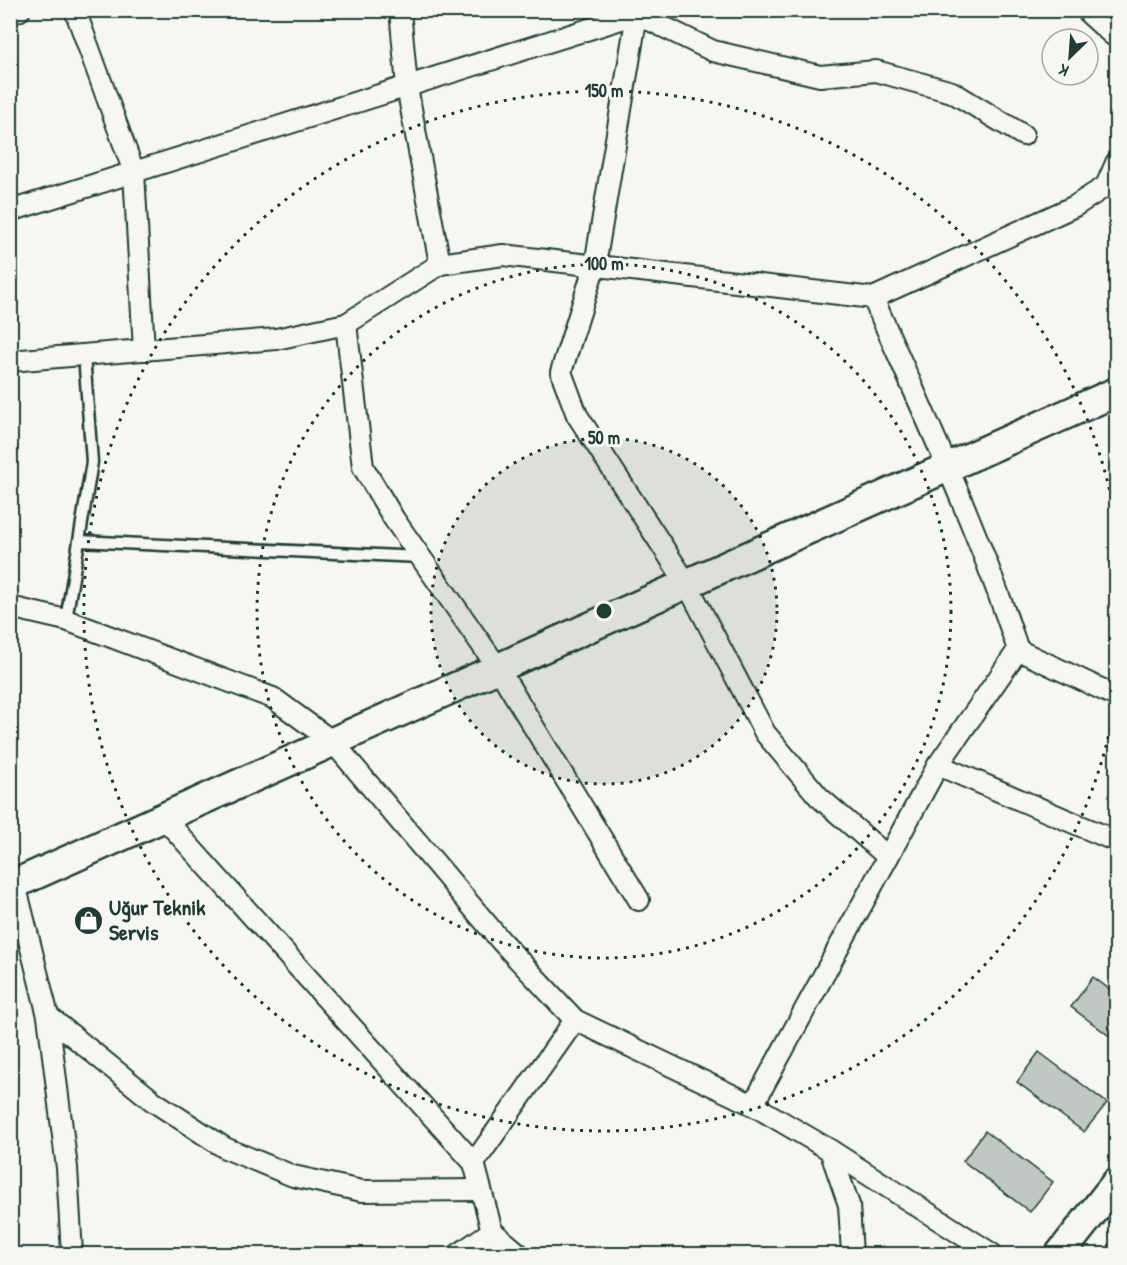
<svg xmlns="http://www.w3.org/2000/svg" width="1127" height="1265" viewBox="0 0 1127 1265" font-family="'Patrick Hand',sans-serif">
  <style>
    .building { fill: #c1c8c3; stroke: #1f3d34; stroke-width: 1.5 }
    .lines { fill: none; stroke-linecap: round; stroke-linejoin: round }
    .lane-casing { stroke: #1f3d34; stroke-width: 15 }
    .street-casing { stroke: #1f3d34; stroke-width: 24 }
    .secondary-casing { stroke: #1f3d34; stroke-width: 33 }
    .primary-casing { stroke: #1f3d34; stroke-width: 36 }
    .lane { stroke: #f6f6f2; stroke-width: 10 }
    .street { stroke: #f6f6f2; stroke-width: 20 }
    .secondary { stroke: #f6f6f2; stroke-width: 28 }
    .primary { stroke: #f6f6f2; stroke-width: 32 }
    .ring { fill: none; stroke: #1f3d34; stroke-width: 3; stroke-dasharray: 3 6 }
    .labels { text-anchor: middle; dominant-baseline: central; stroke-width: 6; stroke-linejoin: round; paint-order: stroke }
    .poi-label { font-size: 22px; font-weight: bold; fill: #1f3d34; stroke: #f6f6f2; text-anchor: start }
    .centre { fill: #1f3d34; stroke: #f6f6f2; stroke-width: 3 }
    .ring-label { font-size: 18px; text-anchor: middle; font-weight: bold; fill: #1f3d34; stroke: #f6f6f2; stroke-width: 6; stroke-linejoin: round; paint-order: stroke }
  </style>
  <rect width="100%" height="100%" fill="#f6f6f2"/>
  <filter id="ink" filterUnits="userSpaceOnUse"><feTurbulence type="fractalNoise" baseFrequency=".0167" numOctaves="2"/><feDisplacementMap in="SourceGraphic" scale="12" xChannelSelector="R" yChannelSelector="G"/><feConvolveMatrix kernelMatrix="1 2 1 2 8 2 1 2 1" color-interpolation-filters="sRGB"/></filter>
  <g filter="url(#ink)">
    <!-- building -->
    <g class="building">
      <polygon points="1093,977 1116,994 1116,1041 1071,1007"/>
      <polygon points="1039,1052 1107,1103 1084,1132 1017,1082"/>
      <polygon points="985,1131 1053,1182 1030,1212 963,1161"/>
    </g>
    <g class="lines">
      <defs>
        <g id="lane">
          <polyline points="79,541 420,557"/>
          <polyline points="66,620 92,462 84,355"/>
        </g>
        <g id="street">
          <polyline points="75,10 134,172 144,350"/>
          <polyline points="400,10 407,87 440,264"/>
          <polyline points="10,14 20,10"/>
          <polyline points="10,211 637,14 641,10"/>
          <polyline points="873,298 1075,206 1106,186 1116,163"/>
          <polyline points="346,324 363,467 394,519 498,668 639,900"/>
          <path d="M10,361L276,339L346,324L440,264L503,255L873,298C924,414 978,529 1018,650L938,765L753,1105"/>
          <polyline points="10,607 66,620 273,698 333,742 501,941 575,1020 753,1105 830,1150 849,1205 852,1254"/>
          <polyline points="1018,650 1116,696"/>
          <polyline points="938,765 1116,841"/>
          <polyline points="164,818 474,1163 492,1231 519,1254"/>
          <polyline points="888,857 819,797 765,733 687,584 577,415 561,372 595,265 637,14 713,51 820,76 876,71 952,92 1023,135"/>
          <polyline points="15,884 48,1016 67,1168 72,1254"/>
          <polyline points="48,1016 153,1101 225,1148 293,1176 362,1191 480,1190"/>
          <polyline points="830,1150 992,1254"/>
          <polyline points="474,1163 575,1020"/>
          <polyline points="459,1254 492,1231"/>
        </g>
        <g id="secondary">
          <polyline points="10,886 1116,392"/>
          <polyline points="1060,1254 1116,1183"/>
        </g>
        <polyline id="primary" points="1094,10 1116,30"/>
      </defs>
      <!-- lane casing -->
      <use href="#lane" class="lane-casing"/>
      <!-- street casing -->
      <use href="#street" class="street-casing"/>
      <!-- secondary casing -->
      <use href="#secondary" class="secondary-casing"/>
      <!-- primary casing -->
      <use href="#primary" class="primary-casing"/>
      <!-- lane -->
      <use href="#lane" class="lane"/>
      <!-- street -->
      <use href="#street" class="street"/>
      <!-- secondary -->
      <use href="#secondary" class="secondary"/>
      <!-- primary -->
      <use href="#primary" class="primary"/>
    </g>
  </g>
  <!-- distance rings -->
  <circle cx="604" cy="611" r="173" fill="#1f3d34" fill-opacity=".12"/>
  <g class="ring">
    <circle cx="604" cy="611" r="173"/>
    <circle cx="604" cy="611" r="347"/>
    <path d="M1116 701A520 520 0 1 1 1116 521"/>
  </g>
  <!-- icons -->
  <defs>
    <symbol id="shop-disc" viewBox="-11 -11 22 22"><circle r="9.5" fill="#1f3d34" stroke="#f6f6f2"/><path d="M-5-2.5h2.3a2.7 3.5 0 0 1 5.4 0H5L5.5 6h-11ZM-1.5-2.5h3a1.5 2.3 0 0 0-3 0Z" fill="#fff"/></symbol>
  </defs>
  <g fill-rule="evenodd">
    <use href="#shop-disc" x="72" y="904" width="33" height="33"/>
  </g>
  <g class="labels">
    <!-- poi labels -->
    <g class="poi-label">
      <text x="109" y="907">Uğur Teknik<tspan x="109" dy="25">Servis</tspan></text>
    </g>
  </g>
  <circle cx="604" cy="611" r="9" class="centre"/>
  <g class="ring-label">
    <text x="604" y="97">150 m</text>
    <text x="604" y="270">100 m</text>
    <text x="604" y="444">50 m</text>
  </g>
  <!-- margin -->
  <rect width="1127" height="1265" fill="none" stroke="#f6f6f2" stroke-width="36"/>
  <rect x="18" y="18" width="1091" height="1229" fill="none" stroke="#1f3d34" stroke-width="2" filter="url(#ink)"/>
  <!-- north arrow -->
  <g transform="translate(1070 57) rotate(205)"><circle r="28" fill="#f6f6f2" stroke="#a0aca6" stroke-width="1.5"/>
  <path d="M0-4.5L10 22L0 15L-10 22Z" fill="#1f3d34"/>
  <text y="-9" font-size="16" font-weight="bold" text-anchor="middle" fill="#1f3d34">K</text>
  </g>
</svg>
